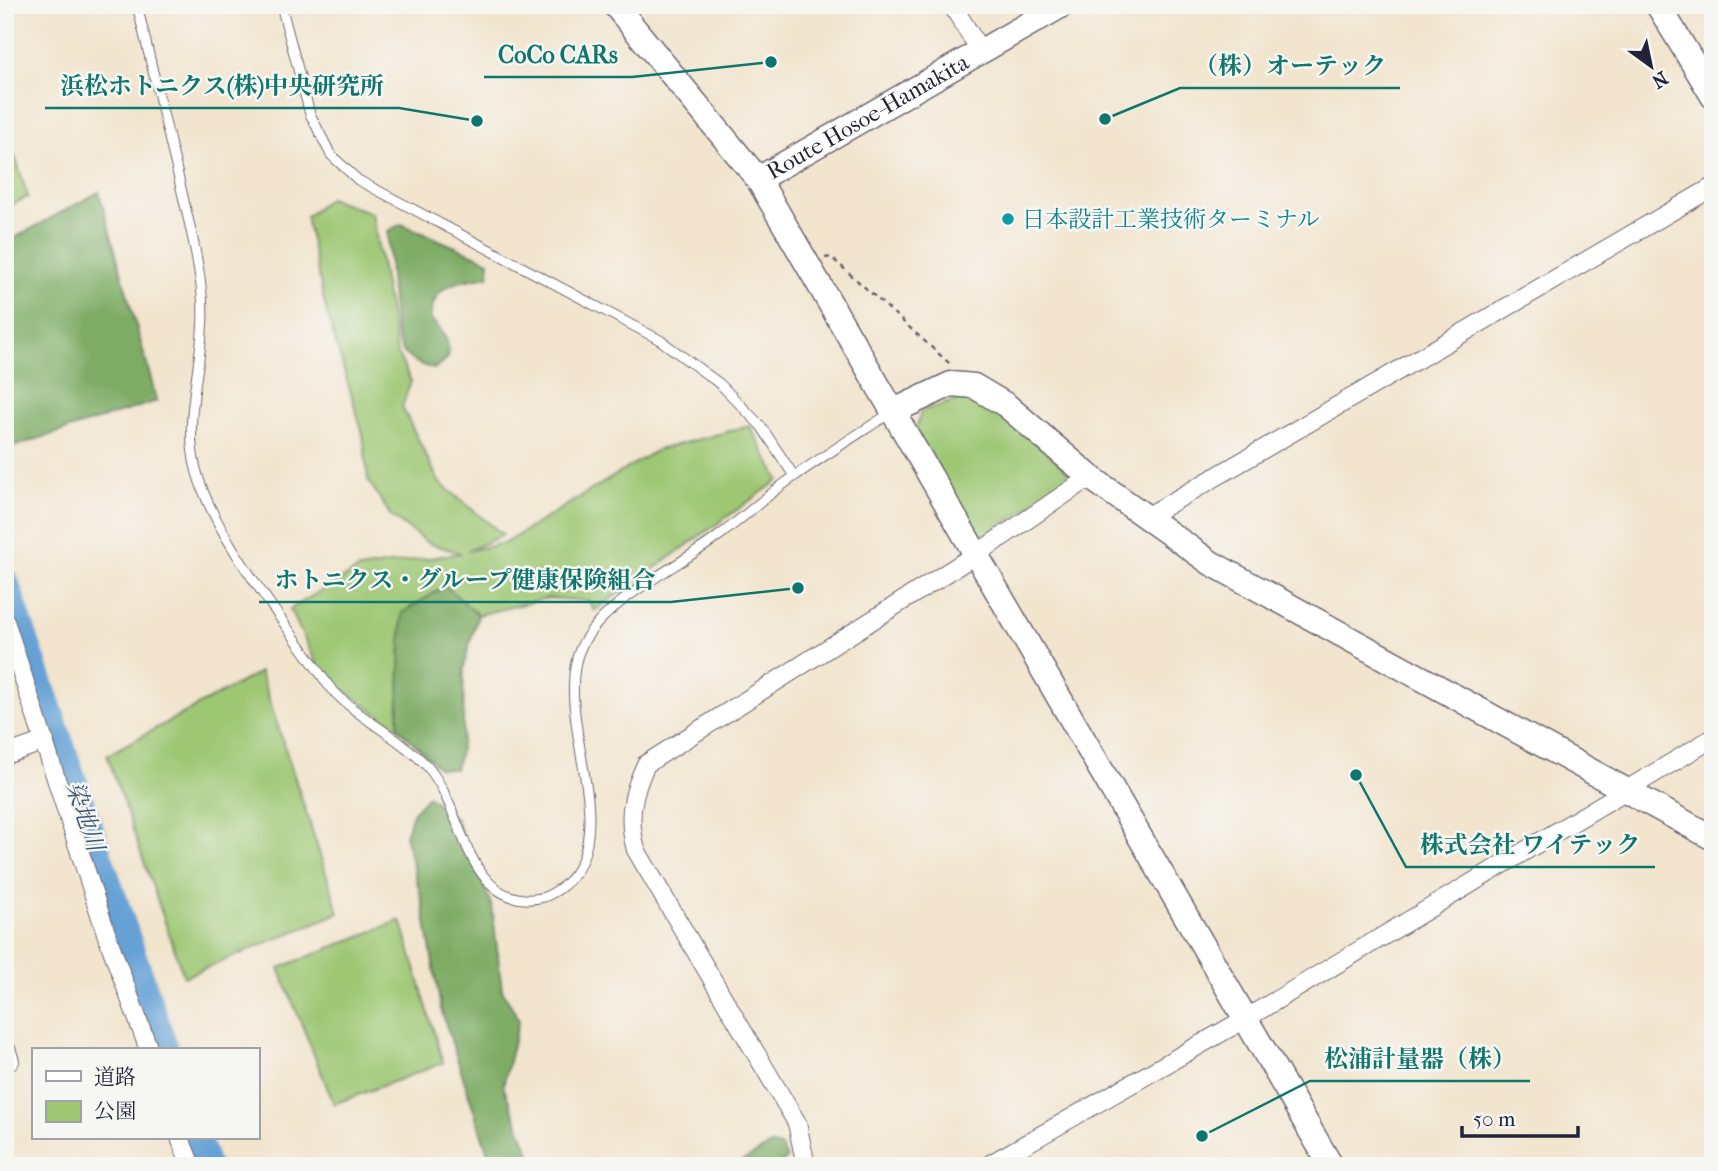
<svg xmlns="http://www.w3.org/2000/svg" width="1718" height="1171" viewBox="0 0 1718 1171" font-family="'IM FELL French Canon','Noto Serif JP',serif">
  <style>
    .green { fill: #9ec773; stroke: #607457; stroke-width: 2 }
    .forest { fill: #7eac65; stroke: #506750; stroke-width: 2 }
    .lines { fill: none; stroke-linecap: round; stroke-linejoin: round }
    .river { stroke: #65a1d5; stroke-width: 28 }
    .lane-casing { stroke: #6b666e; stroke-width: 11 }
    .street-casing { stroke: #6b666e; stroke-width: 20 }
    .secondary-casing { stroke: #6b666e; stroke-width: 27 }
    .path { stroke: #6b666e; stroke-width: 2.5; stroke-dasharray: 5 5; stroke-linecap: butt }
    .lane { stroke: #fff; stroke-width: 9 }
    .street { stroke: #fff; stroke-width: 18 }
    .secondary { stroke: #fff; stroke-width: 24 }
    .culture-dot { fill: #0f9aa8; stroke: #f6f6f2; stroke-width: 2.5 }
    .labels { text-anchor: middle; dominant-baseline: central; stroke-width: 5; stroke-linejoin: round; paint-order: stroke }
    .street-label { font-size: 23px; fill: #22223b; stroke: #f6f6f2 }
    .culture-label { font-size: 23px; fill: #0d838f; stroke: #f6f6f2; text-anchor: start }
    .water-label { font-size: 24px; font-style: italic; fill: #3d5579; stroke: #f6f6f2 }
    .leader { fill: none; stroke: #0f766e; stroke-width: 2.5 }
    .callout-dot { fill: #0f766e; stroke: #f6f6f2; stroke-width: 2.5 }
    .callout-label { font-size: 24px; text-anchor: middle; font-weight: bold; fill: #0f766e; stroke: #f6f6f2; stroke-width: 5; stroke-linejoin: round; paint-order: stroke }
  </style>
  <rect width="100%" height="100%" fill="#f6f6f2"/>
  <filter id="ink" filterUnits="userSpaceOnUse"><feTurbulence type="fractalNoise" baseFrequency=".0143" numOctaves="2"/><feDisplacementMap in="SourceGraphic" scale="14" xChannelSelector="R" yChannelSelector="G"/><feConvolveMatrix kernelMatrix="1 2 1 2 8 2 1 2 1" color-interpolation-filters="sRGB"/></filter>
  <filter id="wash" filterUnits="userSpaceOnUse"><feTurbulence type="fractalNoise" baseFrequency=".00686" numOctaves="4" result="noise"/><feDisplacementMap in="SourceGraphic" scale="28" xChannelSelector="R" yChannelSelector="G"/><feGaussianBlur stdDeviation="1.57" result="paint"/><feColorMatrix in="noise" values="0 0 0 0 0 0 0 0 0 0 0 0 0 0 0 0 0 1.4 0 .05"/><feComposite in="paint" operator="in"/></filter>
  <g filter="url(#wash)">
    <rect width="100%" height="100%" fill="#f2e4cd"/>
    <!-- green -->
    <g class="green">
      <polygon points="5,126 28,197 5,208"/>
      <polygon points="329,198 372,213 397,353 411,381 402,407 439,482 503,535 467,551 505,543 657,450 750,426 779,480 594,611 589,601 548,598 478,615 445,586 402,613 398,728 322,675 290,609 359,569 461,553 428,543 391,516 368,480 363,434 326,310 306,217"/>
      <polygon points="964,398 993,405 1074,477 980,540 915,433 921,411"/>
      <polygon points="260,672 339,913 184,977 107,755"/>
      <polygon points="401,920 443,1063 334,1104 279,968"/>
    </g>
    <!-- forest -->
    <g class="forest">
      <polygon points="99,192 157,401 6,449 5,243"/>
      <path d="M401,224L489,261V276C458,282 434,281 430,319C442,329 451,342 448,358L434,369C422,365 410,362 402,350C391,335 389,253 388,231Z"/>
      <path d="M446,586L478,615C474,632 466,651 464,669C462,704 467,735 455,769L439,768L398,728L402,613Z"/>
      <polygon points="428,796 456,819 492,906 502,990 519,1020 503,1086 535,1166 492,1166 441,1009 423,905 405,835 414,811"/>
      <polygon points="771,1145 781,1147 787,1158 778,1166 734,1166"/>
    </g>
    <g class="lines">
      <!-- river -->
      <g class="river">
        <polyline points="5,582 165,1050"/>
        <polyline points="196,1138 206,1166"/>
      </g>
    </g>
  </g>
  <g filter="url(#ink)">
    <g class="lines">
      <defs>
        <g id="lane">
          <path d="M137,5C151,62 164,119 178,175C187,215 198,254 202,295C208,352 181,413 196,469C213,537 288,625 328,685C356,718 397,735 426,765C462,803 464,895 524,899C541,900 550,896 563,886C589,866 591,830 588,799C584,757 562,686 581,647C602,602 676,568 716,538C743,518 767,495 795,476C826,454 860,433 892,412"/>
          <polyline points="281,5 310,114 331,155 358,180 660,340 720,384 761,426 794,476"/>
        </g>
        <g id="street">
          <polyline points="952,5 981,52"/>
          <polyline points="1145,518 1713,187"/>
          <polyline points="5,621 107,936 149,1050"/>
          <polyline points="5,755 45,741"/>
          <polyline points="5,1046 10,1061 5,1063"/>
          <polyline points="180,1138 191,1166"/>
          <path d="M806,1166L797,1123L636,850C627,818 632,794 646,764L978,553L1090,477"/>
          <polyline points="987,1166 1245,1019 1713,738"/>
        </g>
        <g id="secondary">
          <polyline points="615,5 758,179 1331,1166"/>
          <polyline points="1658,5 1713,96"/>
          <path id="s1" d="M758,179L1062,5"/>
          <polyline points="894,411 951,384 974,386 1006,405 1090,477 1211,563 1713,838"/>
        </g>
      </defs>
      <!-- lane casing -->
      <use href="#lane" class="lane-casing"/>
      <!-- street casing -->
      <use href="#street" class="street-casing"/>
      <!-- secondary casing -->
      <use href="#secondary" class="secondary-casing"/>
      <!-- path -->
      <polyline class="path" points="825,258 831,257 949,363"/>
      <!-- lane -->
      <use href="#lane" class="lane"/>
      <!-- street -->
      <use href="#street" class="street"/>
      <!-- secondary -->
      <use href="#secondary" class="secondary"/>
    </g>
  </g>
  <!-- markers -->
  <circle class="culture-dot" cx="1008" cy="219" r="7"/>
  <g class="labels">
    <!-- street labels -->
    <g class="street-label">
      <text stroke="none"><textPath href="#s1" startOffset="126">Route Hosoe-Hamakita</textPath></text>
    </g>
    <!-- culture labels -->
    <g class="culture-label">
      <text x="1022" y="219">日本設計工業技術ターミナル</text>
    </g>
    <!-- water labels -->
    <g class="water-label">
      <text transform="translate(85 816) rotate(71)">染地川</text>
    </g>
  </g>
  <!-- callouts -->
  <path class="leader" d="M771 62L632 77H484M1105 119L1180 88H1400M477 121L399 108H45M798 588L671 602H259M1356 775L1406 867H1655M1202 1136L1310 1081H1530"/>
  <g class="callout-dot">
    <circle cx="771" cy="62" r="7"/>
    <circle cx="1105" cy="119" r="7"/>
    <circle cx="477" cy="121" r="7"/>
    <circle cx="798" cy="588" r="7"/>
    <circle cx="1356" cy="775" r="7"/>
    <circle cx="1202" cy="1136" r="7"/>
  </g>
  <g class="callout-label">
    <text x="558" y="63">CoCo CARs</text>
    <text x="1290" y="74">（株）オーテック</text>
    <text x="222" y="94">浜松ホトニクス(株)中央研究所</text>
    <text x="465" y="588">ホトニクス・グループ健康保険組合</text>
    <text x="1530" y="853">株式会社 ワイテック</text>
    <text x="1420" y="1067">松浦計量器（株）</text>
  </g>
  <!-- margin -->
  <rect width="1718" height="1171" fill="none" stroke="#f6f6f2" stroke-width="28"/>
  <!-- legend -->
  <rect x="32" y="1048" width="228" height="91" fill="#f6f6f2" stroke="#a1a1a9" stroke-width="2"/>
  <rect x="46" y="1071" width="35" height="10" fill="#ffffff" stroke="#a1a1a9" stroke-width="2"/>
  <text x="94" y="1084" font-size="21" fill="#22223b">道路</text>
  <rect x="46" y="1101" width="35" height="21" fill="#9ec773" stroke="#a1a1a9" stroke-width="2"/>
  <text x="94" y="1118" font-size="21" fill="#22223b">公園</text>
  <!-- north arrow -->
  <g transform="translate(1651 66) rotate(147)" stroke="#f6f6f2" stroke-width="5" paint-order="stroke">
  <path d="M0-5L12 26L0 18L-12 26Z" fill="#22223b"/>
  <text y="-10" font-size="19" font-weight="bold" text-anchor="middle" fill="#22223b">N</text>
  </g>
  <!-- scale -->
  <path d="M1462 1126v10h116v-10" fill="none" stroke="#22223b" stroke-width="3.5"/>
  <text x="1473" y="1126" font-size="21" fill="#22223b" stroke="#f6f6f2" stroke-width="5" paint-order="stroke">50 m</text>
</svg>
